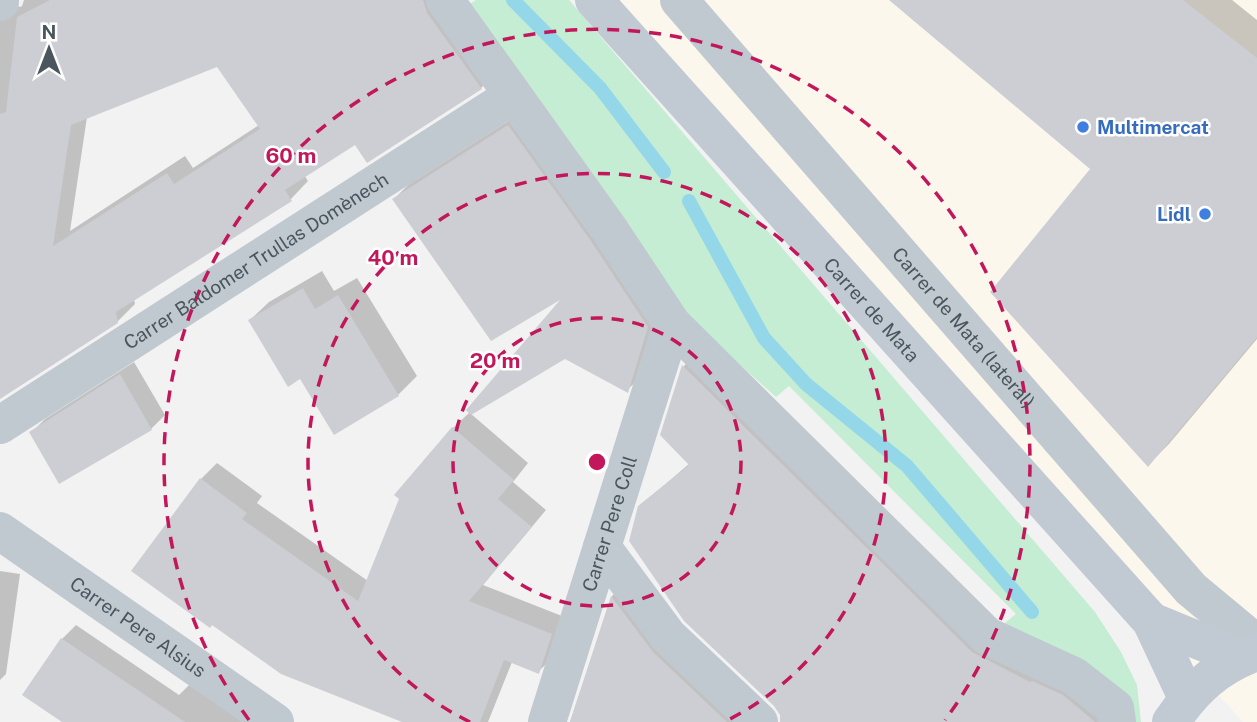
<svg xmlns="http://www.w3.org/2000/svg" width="1257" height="722" viewBox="0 0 1257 722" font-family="'Public Sans',sans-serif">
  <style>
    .commercial { fill: #fcf7ed }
    .green { fill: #c4edd3 }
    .shadow { fill: #0003; fill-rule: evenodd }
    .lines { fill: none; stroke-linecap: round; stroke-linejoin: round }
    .stream { stroke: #93d7e8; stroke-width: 14 }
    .building { fill: #ccced3; fill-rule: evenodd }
    .minor { stroke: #c0c9cf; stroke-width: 38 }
    .secondary { stroke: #c1cad3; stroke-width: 38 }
    .ring { fill: none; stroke: #c2185b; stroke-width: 3.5; stroke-dasharray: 12 9 }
    .shop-dot { fill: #3f7fe0; stroke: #fff; stroke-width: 2.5 }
    .labels { text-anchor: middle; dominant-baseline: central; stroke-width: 5; stroke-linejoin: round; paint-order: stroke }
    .shop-label { font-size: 19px; font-weight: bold; fill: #366cbe; stroke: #fff; text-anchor: start }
    .street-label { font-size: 19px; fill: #4a555e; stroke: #fff }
    .centre { fill: #c2185b; stroke: #fff; stroke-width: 3.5 }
    .ring-label { font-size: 21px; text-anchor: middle; font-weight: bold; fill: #c2185b; stroke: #fff; stroke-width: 5; stroke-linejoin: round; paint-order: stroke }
  </style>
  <rect width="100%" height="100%" fill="#f3f2f2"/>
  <!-- commercial -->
  <polygon class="commercial" points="603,0 1257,0 1257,722 1243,722 1151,621"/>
  <!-- green -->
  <polygon class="green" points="476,0 569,0 1095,612 1121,652 1137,685 1141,722 1133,722 1000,627 1016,614 789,386 776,397 687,318 470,4"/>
  <!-- shadow -->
  <g class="shadow">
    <path d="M0,0L20,7L22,6L24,0H448L499,70L481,88L355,143L304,175L308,181L291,199L134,299L135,304L117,322L0,397ZM218,65L259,125L193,168L185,156L70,231L87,117Z"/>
    <polygon points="891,0 1232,0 1257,20 1257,339 1169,444 1148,465 1092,169"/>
    <polygon points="522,112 661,313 641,377 627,390 565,357 470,413 528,463 513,482 546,510 483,585 567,618 555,655 539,671 512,662 488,722 412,722 133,570 201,479 217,463 262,496 257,503 368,581 453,428 470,412 567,294 394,199 408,185"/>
    <polygon points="322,271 334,291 357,278 417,376 398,395 301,377 250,320 269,302"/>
    <polygon points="700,349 988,635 1115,722 797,722 639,507 690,463 662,435 684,366"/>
    <polygon points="134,362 165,415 151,429 31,433 45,419"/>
    <polygon points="0,571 20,574 6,674 0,680"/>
    <polygon points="630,578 769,722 570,722 612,596"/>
    <polygon points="76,625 179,695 189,685 245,722 65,722 62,639"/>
  </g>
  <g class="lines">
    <!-- stream -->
    <g class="stream">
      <polyline points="513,0 600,88 664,172"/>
      <polyline points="689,201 764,338 806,384 907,466 1032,612"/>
    </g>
  </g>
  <!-- building -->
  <g class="building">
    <path d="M50,0H423L427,13L482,89L367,163L355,145L285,190L292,201L116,312L118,323L0,399V114L6,112L17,17ZM217,67L260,129L174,184L167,173L53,246L71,125Z"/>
    <polygon points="889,0 1183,0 1257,58 1257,337 1148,467 990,292 1090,169"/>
    <polygon points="508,125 591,241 648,327 628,393 565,359 471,415 466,410 560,300 491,341 392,199"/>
    <polygon points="303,288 315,309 338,295 399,396 334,435 300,379 288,387 248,320"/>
    <polygon points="682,365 972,652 1030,682 1032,681 1063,695 1095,722 780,722 780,715 774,706 684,621 629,541 638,506 689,465 660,435"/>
    <polygon points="120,374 152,430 59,484 29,432"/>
    <polygon points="452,427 514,480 498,499 532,527 469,601 552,634 539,674 504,660 480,722 402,722 281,674 212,625 210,628 131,571 200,478 247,513 242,519 358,601 399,499 394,495"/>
    <polygon points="611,596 653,652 727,722 570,722"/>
    <polygon points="61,638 185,722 62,722 22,695"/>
  </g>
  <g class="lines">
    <!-- minor -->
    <g class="minor">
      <polyline points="445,0 609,229 672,324 987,636 1074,676 1115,708 1117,722"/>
      <path id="s1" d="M679,0L1191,589L1257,644"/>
      <polyline points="0,2 0,0"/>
      <path id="s2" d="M0,425L512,96"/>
      <path id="s3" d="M0,531L275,722"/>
      <polyline points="602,547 668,636 759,722"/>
      <path id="s4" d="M547,722L672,324"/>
    </g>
    <!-- secondary -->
    <g class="secondary">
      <path id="s5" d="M594,0L1151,621L1187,698"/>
      <polyline points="1151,621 1241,658"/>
      <path d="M1171,722C1194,688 1218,666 1257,652"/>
    </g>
  </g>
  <!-- distance rings -->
  <g class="ring">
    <circle cx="597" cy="462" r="144"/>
    <path d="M470 722A289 289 0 1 1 724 722"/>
    <path d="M249 720A433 433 0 1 1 945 720"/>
  </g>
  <!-- markers -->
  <g class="shop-dot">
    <circle cx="1083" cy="127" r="7"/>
    <circle cx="1205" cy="214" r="7"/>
  </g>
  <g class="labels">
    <!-- shop labels -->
    <g class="shop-label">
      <text x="1097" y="127">Multimercat</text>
      <text x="1191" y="214" text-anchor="end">Lidl</text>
    </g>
    <!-- street labels -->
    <g class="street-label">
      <text stroke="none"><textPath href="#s2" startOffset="304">Carrer Baldomer Trullas Domènech</textPath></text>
      <text stroke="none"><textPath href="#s5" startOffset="416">Carrer de Mata</textPath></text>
      <text stroke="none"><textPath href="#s1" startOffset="434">Carrer de Mata (lateral)</textPath></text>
      <text stroke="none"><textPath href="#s4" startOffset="208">Carrer Pere Coll</textPath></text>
      <text stroke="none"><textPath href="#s3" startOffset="168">Carrer Pere Alsius</textPath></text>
    </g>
  </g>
  <circle cx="597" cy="462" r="10" class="centre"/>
  <g class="ring-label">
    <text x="291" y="163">60 m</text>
    <text x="393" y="265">40 m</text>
    <text x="495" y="368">20 m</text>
  </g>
  <!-- north arrow -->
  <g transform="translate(49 49)" stroke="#ffffff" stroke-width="5" paint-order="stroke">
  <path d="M0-5L12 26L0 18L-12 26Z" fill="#4a555e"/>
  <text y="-10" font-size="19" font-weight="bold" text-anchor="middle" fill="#4a555e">N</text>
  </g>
</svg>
